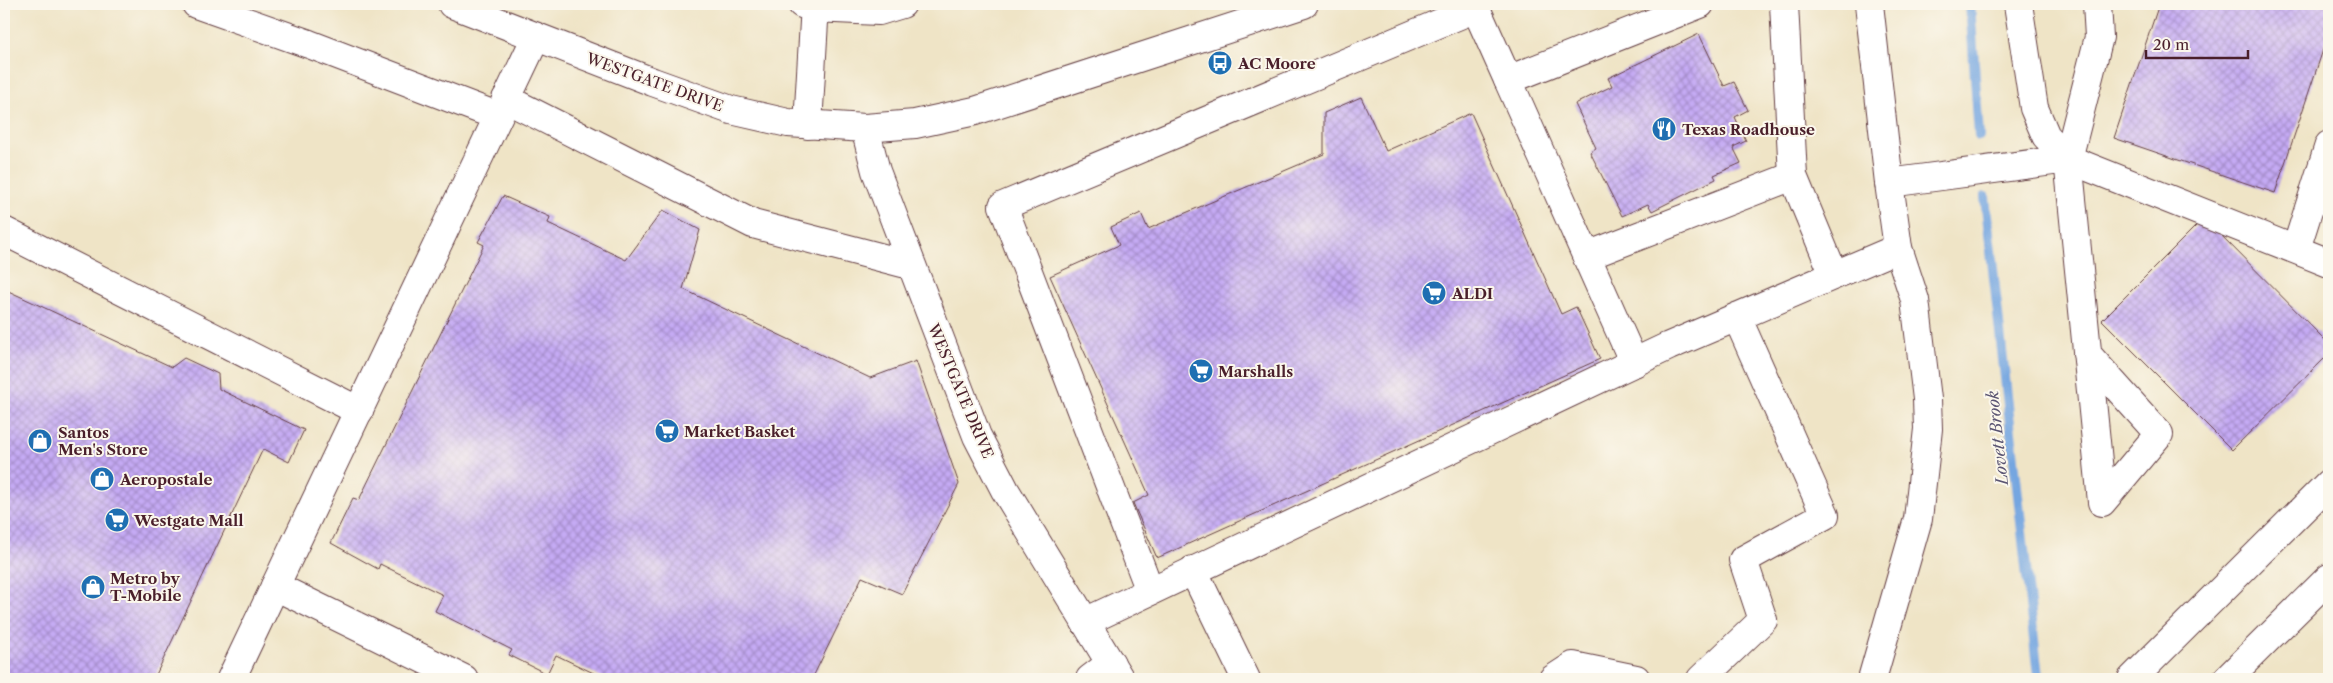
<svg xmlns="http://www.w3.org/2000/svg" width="2333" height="683" viewBox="0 0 2333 683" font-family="'Libre Caslon Text',serif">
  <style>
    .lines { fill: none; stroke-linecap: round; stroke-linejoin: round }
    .stream { stroke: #75a6e0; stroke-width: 10 }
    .building { fill: url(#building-cross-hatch) }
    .minor-casing { stroke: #633d42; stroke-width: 30 }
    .major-casing { stroke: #633d42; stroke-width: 30 }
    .minor { stroke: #fff; stroke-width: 28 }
    .major { stroke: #fff; stroke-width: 28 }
    .labels { text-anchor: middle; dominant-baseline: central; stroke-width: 4; stroke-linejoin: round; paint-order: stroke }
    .poi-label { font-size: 15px; font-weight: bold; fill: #4a1f2b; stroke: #fbf7ec; text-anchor: start }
    .street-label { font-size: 15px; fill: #4a1f2b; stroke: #fbf7ec }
    .water-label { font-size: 16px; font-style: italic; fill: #5b5573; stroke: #fbf7ec }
  </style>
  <defs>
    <pattern id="building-cross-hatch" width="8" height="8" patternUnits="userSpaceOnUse" patternTransform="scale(1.25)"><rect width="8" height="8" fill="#c5aaf4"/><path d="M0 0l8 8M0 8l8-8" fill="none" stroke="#a28ac6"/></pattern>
  </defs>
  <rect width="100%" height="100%" fill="#fbf7ec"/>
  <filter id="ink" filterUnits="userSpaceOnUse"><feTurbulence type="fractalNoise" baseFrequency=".02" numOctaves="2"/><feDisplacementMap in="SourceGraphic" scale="10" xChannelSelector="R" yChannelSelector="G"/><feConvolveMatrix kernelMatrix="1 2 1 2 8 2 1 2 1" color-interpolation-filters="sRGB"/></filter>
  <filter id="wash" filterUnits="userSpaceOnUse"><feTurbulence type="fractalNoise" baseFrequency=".0096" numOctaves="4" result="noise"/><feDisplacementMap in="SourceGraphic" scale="20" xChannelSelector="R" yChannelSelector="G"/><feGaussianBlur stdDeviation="1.12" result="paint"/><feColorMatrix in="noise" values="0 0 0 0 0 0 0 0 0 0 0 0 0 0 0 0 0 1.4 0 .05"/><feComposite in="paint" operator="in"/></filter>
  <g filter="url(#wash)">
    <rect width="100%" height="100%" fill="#efe4c6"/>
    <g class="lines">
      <!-- stream -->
      <g class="stream">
        <polyline points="1970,4 1979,136"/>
        <polyline points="1985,197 2038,676"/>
      </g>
    </g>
    <g id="blocks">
      <!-- building -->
      <g class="building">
        <polygon points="2159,4 2329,4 2329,32 2275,193 2114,138"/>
        <polygon points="1699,34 1724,86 1734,82 1748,110 1735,117 1746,141 1733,147 1741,163 1714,175 1716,179 1652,211 1648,204 1622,216 1590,152 1596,148 1575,104 1612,86 1608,78"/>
        <polygon points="1361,97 1386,151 1471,113 1561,314 1576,307 1600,359 1157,558 1133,503 1149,495 1050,276 1119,245 1111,227 1141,213 1148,229 1324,154 1324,113"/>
        <polygon points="503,196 550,217 548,223 626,260 663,210 700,230 683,289 870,378 916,361 959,484 902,594 862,577 812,679 606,679 556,655 547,674 509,655 512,650 435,611 443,595 380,564 378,569 331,543 353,498 359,500 484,245 478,242"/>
        <polygon points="2204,218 2329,344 2329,354 2232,450 2102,320"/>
        <polygon points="4,289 172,367 184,358 218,374 219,389 304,430 289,462 263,449 154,679 4,679"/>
      </g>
    </g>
  </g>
  <g filter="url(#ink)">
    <use href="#blocks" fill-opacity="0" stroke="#633d42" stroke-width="1"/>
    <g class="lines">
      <defs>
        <g id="minor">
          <polyline points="196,4 309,44 497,116"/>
          <polyline points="452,4 653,82 731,110 788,123 865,128 915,124 975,111 1304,4"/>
          <polyline points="802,4 814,8 879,11 902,4"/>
          <polyline points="1474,4 1508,80"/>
          <polyline points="1784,4 1793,176 1834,275"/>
          <polyline points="1869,4 1889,183 1898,248 1915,300 1927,399 1928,429 1918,519 1872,679"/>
          <polyline points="2018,4 2034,108 2046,136 2068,159 2329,263"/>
          <polyline points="506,99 753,224 910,265"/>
          <polyline points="808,125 815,4"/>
          <polyline points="865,128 876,171 977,436 1005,490 1120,679"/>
          <polyline points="2068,159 2099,37 2097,4"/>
          <polyline points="1889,183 2068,159 2102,502 2159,434 2087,354"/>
          <polyline points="4,231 359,411"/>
          <polyline points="2296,249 2329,145"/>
          <polyline points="1587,256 1793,176"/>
          <polyline points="1634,363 1508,80 1700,4"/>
          <polyline points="1193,570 1246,679"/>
          <polyline points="275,586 464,679"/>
          <polyline points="1150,591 1003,206 1476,8"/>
          <polyline points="1085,622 1669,346 1898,248"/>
          <polyline points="231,679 536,37"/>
          <polyline points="1090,679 1111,663"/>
          <polyline points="1553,679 1573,666 1636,679"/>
          <polyline points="1701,679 1763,620 1743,560 1825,515 1737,317"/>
        </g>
        <g id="major">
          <polyline points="2132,679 2329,483"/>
          <polyline points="2227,679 2329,578"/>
        </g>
      </defs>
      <!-- minor casing -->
      <use href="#minor" class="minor-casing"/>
      <!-- major casing -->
      <use href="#major" class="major-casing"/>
      <!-- minor -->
      <use href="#minor" class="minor"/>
      <!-- major -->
      <use href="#major" class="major"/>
    </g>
  </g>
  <!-- icons -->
  <defs>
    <symbol id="bus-disc" viewBox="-11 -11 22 22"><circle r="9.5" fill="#1f6fb2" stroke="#fbf7ec"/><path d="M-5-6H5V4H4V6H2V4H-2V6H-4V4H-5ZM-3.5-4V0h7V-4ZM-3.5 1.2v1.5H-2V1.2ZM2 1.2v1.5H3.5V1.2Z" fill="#fff"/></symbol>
    <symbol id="restaurant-disc" viewBox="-11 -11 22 22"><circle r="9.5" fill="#1f6fb2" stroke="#fbf7ec"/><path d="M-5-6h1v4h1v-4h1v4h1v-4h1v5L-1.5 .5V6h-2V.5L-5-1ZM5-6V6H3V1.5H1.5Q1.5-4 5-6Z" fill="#fff"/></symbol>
    <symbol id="supermarket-disc" viewBox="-11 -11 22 22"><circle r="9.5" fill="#1f6fb2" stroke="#fbf7ec"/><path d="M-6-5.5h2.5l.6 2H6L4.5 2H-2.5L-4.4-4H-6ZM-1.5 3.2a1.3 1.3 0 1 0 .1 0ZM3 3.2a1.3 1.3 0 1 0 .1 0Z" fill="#fff"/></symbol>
    <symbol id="shop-disc" viewBox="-11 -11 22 22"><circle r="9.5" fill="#1f6fb2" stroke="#fbf7ec"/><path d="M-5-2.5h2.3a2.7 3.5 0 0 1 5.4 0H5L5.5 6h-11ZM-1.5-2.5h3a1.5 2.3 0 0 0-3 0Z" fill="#fff"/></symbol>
  </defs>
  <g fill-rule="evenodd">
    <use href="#bus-disc" x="1206" y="49" width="28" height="28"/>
    <use href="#restaurant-disc" x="1650" y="115" width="28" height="28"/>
    <use href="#supermarket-disc" x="1420" y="279" width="28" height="28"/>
    <use href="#supermarket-disc" x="1187" y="357" width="28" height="28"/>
    <use href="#supermarket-disc" x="653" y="417" width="28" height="28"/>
    <use href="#shop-disc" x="26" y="427" width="28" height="28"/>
    <use href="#shop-disc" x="88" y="465" width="28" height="28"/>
    <use href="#supermarket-disc" x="103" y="506" width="28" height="28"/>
    <use href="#shop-disc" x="79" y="573" width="28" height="28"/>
  </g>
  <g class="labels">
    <!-- poi labels -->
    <g class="poi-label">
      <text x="1238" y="63">AC Moore</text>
      <text x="1682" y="129">Texas Roadhouse</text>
      <text x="1452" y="293">ALDI</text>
      <text x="1218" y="371">Marshalls</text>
      <text x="684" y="431">Market Basket</text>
      <text x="58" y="432">Santos<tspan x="58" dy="17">Men's Store</tspan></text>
      <text x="120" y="479">Aeropostale</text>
      <text x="134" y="520">Westgate Mall</text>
      <text x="110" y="578">Metro by<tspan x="110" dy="17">T-Mobile</tspan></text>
    </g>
    <!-- street labels -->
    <g class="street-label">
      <text transform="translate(655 82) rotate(20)">WESTGATE DRIVE</text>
      <text transform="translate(961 391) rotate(67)">WESTGATE DRIVE</text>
    </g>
    <!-- water labels -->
    <g class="water-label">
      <text transform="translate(1997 438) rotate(-96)">Lovett Brook</text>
    </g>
  </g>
  <!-- margin -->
  <rect width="2333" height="683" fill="none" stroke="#fbf7ec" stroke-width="20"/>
  <!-- scale -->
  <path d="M2146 50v8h102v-8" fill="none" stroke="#4a1f2b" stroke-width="2.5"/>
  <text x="2153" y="50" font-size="15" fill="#4a1f2b" stroke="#fbf7ec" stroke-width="4" paint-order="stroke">20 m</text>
</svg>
